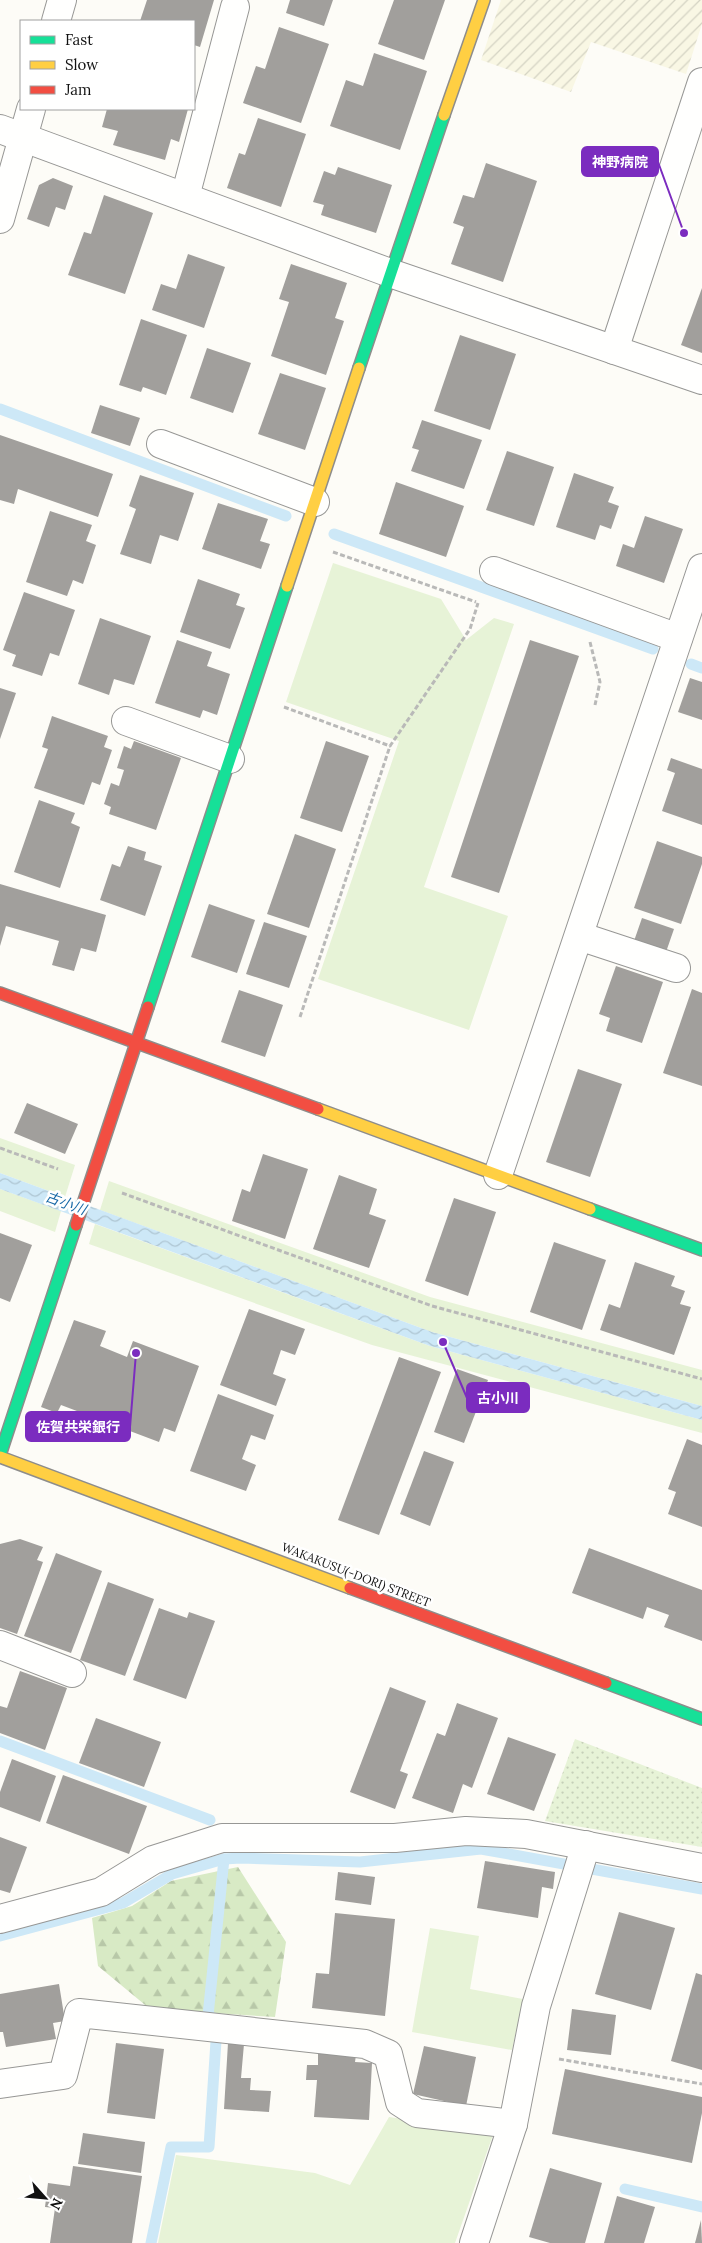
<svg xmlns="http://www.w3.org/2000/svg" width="702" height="2243" viewBox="0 0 702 2243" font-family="Lora,'Noto Sans JP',serif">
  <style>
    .farmland { fill: url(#farmland-furrows) }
    .grass { fill: #e7f3d7 }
    .forest { fill: url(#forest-firs) }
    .park { fill: url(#park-dots) }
    .water { fill: url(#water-waves) }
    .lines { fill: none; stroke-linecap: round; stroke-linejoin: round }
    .stream { stroke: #cde8f7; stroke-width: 11 }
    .building { fill: #a19f9c }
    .street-casing { stroke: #979795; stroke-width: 30 }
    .fast-casing { stroke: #8e8d8b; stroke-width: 14 }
    .slow-casing { stroke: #8e8d8b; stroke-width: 14 }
    .jam-casing { stroke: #8e8d8b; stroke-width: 14 }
    .path { stroke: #b9b9b8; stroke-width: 3; stroke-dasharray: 5 2.5; stroke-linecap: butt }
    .street { stroke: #fffffe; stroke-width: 28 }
    .fast { stroke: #16e098; stroke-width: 11 }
    .slow { stroke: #ffcf43; stroke-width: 11 }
    .jam { stroke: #f24e42; stroke-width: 11 }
    .labels { text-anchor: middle; stroke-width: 5; stroke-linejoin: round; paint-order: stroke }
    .street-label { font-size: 12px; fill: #111; stroke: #fff }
    .water-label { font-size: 14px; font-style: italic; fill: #1768a6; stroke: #fff }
    .leader { fill: none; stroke: #7b2cbf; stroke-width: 2 }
    .callout-dot { fill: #7b2cbf; stroke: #fff; stroke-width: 2 }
    .callout { fill: #7b2cbf; stroke: #7b2cbf; stroke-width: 2 }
    .callout-label { font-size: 14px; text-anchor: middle; font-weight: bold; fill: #fff }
  </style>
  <defs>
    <pattern id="farmland-furrows" width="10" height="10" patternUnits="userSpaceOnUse" patternTransform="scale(1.25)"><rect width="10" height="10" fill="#f9f7e4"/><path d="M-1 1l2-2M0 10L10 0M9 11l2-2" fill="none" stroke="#d4d3c3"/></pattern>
    <pattern id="forest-firs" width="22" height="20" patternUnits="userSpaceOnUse" patternTransform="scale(1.25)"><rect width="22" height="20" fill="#d8eac5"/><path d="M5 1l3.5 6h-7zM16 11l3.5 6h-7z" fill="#b8c8a8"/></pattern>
    <pattern id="park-dots" width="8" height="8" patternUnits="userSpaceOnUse" patternTransform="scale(1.25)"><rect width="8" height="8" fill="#e7f3d7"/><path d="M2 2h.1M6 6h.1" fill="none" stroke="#c5cfb8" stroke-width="1.8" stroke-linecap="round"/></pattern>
    <pattern id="water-waves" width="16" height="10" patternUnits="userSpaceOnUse" patternTransform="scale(1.25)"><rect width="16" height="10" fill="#cde8f7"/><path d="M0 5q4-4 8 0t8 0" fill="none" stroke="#afc6d3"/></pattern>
  </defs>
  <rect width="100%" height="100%" fill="#fdfcf7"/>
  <polygon class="farmland" points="501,0 702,0 702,24 686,74 591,42 571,92 481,60"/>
  <g class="grass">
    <polygon points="333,563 441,599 466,640 494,618 514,624 424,887 508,916 469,1030 318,979 399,741 286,702"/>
    <polygon points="0,1138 75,1165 65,1197 0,1173"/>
    <polygon points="109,1181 430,1297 702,1370 702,1406 432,1332 100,1210"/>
    <polygon points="0,1189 61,1211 55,1232 0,1211"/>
    <polygon points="95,1224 430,1346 702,1420 702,1433 372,1345 89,1244"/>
    <polygon points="430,1928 479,1936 470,1989 523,1999 512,2050 412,2032"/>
    <polygon points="389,2117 494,2132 455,2243 158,2243 176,2155 315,2173 350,2185"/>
  </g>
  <polygon class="forest" points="238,1867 286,1942 275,2017 150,2009 98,1966 92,1918 132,1906 171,1881"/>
  <polygon class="park" points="575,1739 702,1788 702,1847 545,1821"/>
  <polygon class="water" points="0,1173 432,1332 702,1406 702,1420 430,1346 0,1189"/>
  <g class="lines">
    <g class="stream">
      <polyline points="0,409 286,516"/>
      <polyline points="334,534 653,649"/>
      <polyline points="691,664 702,668"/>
      <polyline points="0,1741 210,1820"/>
      <polyline points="0,1936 123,1903 172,1874 224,1859 241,1858 360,1862 481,1849 702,1889"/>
      <polyline points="217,2019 208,2016 224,1859"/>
      <polyline points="625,2189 702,2207"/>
      <polyline points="151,2243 171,2147 209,2147 216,2041"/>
    </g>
  </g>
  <g class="building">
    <polygon points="147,0 214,0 200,47 194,45 194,21 140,21"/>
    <polygon points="290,0 333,0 324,26 286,13"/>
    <polygon points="394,0 445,0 424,60 378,44"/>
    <polygon points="279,27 329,44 301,123 243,103 256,66 265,69"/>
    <polygon points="374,53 427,71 400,150 330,126 346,80 363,86"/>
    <polygon points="107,109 188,109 179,142 171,139 165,160 113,145 118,131 102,127"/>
    <polygon points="258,118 306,134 281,207 227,188 239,153 245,155"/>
    <polygon points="486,163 537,181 503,282 451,264 464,227 453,223 463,195 474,198"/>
    <polygon points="338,167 392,185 376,233 321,215 324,205 313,202 324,171 335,175"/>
    <polygon points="53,178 73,186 65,210 56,207 49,227 27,219 39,185"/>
    <polygon points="104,195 153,213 125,294 68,275 84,232 91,234"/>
    <polygon points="188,254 225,267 204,328 152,310 161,284 176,289"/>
    <polygon points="291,264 347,283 335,318 344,321 326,375 271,356 289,302 279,299"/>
    <polygon points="702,288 702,353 681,345"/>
    <polygon points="141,319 187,335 166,395 143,387 141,392 119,385"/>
    <polygon points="460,335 516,354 490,430 434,411"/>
    <polygon points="207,348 251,363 233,413 190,398"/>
    <polygon points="280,373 326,388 305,450 258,434"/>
    <polygon points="100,405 140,418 130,446 91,433"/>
    <polygon points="422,420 482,440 464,489 411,471 419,450 412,448"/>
    <polygon points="0,435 113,474 98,517 18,489 14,504 0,500"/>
    <polygon points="507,451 554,467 534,526 486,510"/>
    <polygon points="574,473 614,487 608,502 619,506 611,529 600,525 595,540 556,527"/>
    <polygon points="140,475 194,493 178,541 160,535 151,564 120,554 136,509 129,506"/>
    <polygon points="396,482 464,506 446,557 379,534"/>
    <polygon points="218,503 268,519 260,541 270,544 261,569 202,549"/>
    <polygon points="50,511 92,525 86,541 96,545 83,584 73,580 67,596 26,582"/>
    <polygon points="645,516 683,529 664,583 616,566 623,544 634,548"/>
    <polygon points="198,579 240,594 236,605 245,608 230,649 180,632"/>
    <polygon points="24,592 75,610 59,656 50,653 42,676 12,666 16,655 3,650"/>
    <polygon points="100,618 151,636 134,685 114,679 109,695 78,684"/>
    <polygon points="177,640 212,652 207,666 230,674 217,715 203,710 200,718 155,703"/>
    <polygon points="530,640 579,656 499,893 451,877"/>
    <polygon points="690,678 702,682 702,720 678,712"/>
    <polygon points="0,688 16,693 0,739"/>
    <polygon points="52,716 108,736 104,747 112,750 100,785 92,782 84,805 34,788 48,749 42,747"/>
    <polygon points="134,741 181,758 156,830 109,814 111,807 104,804 111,783 119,786 124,770 117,768 124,746 131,749"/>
    <polygon points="326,741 369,756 342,832 300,818"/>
    <polygon points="671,758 702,769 702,825 662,811 675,773 667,770"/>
    <polygon points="39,800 75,813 71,823 80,827 60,888 14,872"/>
    <polygon points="295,834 336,849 309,928 267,914"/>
    <polygon points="657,841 702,857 702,864 681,924 634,908"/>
    <polygon points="128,846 146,852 144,860 162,866 145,916 100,900 112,864 120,867"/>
    <polygon points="0,884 106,915 96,952 81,948 74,971 52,965 59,941 6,926 0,946"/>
    <polygon points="209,904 255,920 237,973 191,957"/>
    <polygon points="642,918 674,929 666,952 634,941"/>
    <polygon points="264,922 307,936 289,988 246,974"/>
    <polygon points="616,966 663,982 642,1043 606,1031 610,1018 599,1014"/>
    <polygon points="692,989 702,993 702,1086 663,1073"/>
    <polygon points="239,990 283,1005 265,1057 221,1042"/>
    <polygon points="578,1069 622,1084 590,1177 546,1162"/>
    <polygon points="27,1103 78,1124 65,1154 14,1133"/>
    <polygon points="263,1154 308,1169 285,1239 232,1221 242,1189 250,1192"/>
    <polygon points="339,1175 377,1189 369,1214 386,1220 369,1268 313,1249"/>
    <polygon points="454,1198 496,1212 468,1296 425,1281"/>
    <polygon points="0,1233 32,1245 10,1302 0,1298"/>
    <polygon points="554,1242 606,1260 582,1330 530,1312"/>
    <polygon points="635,1262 675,1276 671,1286 685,1291 680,1304 691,1307 674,1355 600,1330 609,1304 620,1308"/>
    <polygon points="249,1309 305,1329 295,1355 281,1350 273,1374 286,1379 276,1406 220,1385"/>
    <polygon points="74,1320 106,1331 100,1346 127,1357 133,1341 199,1366 175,1432 164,1428 159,1442 61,1405 57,1413 41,1407"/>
    <polygon points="399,1357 441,1372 379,1535 338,1520"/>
    <polygon points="457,1369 488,1380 464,1443 434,1432"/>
    <polygon points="218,1394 274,1415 265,1440 251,1435 242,1459 256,1465 246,1491 190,1471"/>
    <polygon points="687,1439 702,1445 702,1527 668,1514 676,1492 668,1489"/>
    <polygon points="424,1451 454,1462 430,1526 400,1514"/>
    <polygon points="20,1539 43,1547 37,1560 43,1562 17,1634 0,1628 0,1544"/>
    <polygon points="589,1548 702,1590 702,1641 664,1627 669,1615 647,1607 643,1619 572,1593"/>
    <polygon points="56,1553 102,1571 71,1653 24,1636"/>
    <polygon points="108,1582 154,1599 125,1676 80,1660"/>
    <polygon points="159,1608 187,1618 189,1612 215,1621 186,1699 133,1680"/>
    <polygon points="20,1671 67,1688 45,1750 0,1733 0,1706 7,1708"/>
    <polygon points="390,1687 426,1701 400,1771 408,1774 395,1809 350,1792"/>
    <polygon points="457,1703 498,1718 472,1788 463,1784 453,1813 412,1798 437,1733 445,1736"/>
    <polygon points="96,1718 161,1742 144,1787 79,1763"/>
    <polygon points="508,1737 556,1754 534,1811 487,1794"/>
    <polygon points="12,1759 56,1776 40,1822 0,1807 0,1792"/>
    <polygon points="63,1775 147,1806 129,1854 46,1823"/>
    <polygon points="0,1837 27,1847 10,1893 0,1890"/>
    <polygon points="485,1861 555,1872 553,1889 542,1887 538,1918 477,1908"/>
    <polygon points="338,1872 375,1877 371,1905 335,1900"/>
    <polygon points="619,1912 675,1928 651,2010 595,1994"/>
    <polygon points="335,1913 395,1919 385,2016 312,2008 316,1973 329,1974"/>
    <polygon points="696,1973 702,1975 702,2070 671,2061"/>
    <polygon points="59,1984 65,2021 53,2023 56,2039 6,2047 3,2032 0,2032 0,1994"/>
    <polygon points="572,2009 616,2015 611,2055 567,2050"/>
    <polygon points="116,2043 164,2049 155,2119 107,2113"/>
    <polygon points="228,2043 244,2044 241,2078 251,2078 250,2090 271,2091 269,2112 224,2109"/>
    <polygon points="424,2046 476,2057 466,2106 413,2094"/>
    <polygon points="318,2053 356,2055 355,2062 372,2063 369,2120 314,2117 317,2080 306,2080 307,2065 318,2065"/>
    <polygon points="565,2069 702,2097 702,2113 692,2163 552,2134"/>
    <polygon points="83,2133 145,2142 141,2173 78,2164"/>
    <polygon points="73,2166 142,2176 132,2243 50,2243 55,2208 45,2207 48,2183 70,2186"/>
    <polygon points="550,2168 602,2183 585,2243 550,2243 529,2237"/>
    <polygon points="617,2196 655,2207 644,2243 604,2243"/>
    <polygon points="701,2220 702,2243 695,2243"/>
  </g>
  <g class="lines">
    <defs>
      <g id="street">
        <polyline points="56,21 62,0"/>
        <polyline points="0,129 390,273 702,380"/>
        <polyline points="185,197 235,7"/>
        <polyline points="0,219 31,109"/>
        <polyline points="614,350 702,82"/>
        <polyline points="161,444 315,502"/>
        <polyline points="494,571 678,638"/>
        <polyline points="126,721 230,759"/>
        <polyline points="579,936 676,968"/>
        <polyline points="498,1175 702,568"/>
        <polyline points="0,1645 72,1673"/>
        <polyline points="0,1919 101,1892 153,1860 222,1838 395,1838 466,1831 526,1834 702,1868"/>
        <polyline points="0,2084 63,2075 79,2013 365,2044 388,2054 400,2102 417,2113 513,2124"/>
        <polyline points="474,2243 513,2124 536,2006 586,1845"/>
      </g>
      <g id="fast">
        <polyline points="359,368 444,115"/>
        <polyline points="148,1007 287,586"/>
        <polyline points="590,1209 702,1250"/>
        <polyline points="0,1455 76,1225"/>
        <polyline points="606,1683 702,1719"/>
      </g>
      <g id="slow">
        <polyline points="444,115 484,0"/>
        <polyline points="287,586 359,368"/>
        <polyline points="318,1109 590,1209"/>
        <polyline points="0,1457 350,1588"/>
      </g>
      <g id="jam">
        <polyline points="0,993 318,1109"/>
        <polyline points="76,1225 148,1007"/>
        <polyline points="350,1588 606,1683"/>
      </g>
    </defs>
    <use href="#street" class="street-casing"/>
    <use href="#fast" class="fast-casing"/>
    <use href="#slow" class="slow-casing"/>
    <use href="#jam" class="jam-casing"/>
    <g class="path">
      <polyline points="333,552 476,602"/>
      <polyline points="590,642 600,682 595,705"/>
      <polyline points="284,707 390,746 470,629 478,603"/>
      <polyline points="300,1017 390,746"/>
      <polyline points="0,1148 58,1169"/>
      <polyline points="122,1193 432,1306 702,1379"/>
      <polyline points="559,2059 702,2084"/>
    </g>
    <use href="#street" class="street"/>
    <use href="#fast" class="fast"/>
    <use href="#slow" class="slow"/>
    <use href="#jam" class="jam"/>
  </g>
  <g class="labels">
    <g class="street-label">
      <text transform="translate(356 1575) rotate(21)" y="4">WAKAKUSU(-DORI) STREET</text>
    </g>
    <g class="water-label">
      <text transform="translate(66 1203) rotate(20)" y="5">古小川</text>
    </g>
  </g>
  <path class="leader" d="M684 233L658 162M443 1342L467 1398M136 1353L130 1427"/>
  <g class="callout-dot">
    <circle cx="684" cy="233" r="5"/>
    <circle cx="443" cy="1342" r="5"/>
    <circle cx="136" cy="1353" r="5"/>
  </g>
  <g class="callout">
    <rect x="582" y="147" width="76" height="29" rx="5"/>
    <rect x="467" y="1383" width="62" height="29" rx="5"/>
    <rect x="26" y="1412" width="104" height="29" rx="5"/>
  </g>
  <g class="callout-label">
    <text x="620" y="167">神野病院</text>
    <text x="498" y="1403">古小川</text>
    <text x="78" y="1432">佐賀共栄銀行</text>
  </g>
  <rect x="20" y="20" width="175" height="90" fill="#ffffff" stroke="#a0a0a0"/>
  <rect x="30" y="36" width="25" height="8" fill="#16e098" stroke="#a0a0a0"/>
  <text x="65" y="45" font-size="15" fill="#111111">Fast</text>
  <rect x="30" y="61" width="25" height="8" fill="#ffcf43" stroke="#a0a0a0"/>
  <text x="65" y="70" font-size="15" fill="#111111">Slow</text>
  <rect x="30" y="86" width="25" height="8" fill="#f24e42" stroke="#a0a0a0"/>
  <text x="65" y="95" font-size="15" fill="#111111">Jam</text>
  <g transform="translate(45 2198) rotate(117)" stroke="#ffffff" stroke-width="4" paint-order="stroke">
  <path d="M0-4L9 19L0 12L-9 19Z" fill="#111111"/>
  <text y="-8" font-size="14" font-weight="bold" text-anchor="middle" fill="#111111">N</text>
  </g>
</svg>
